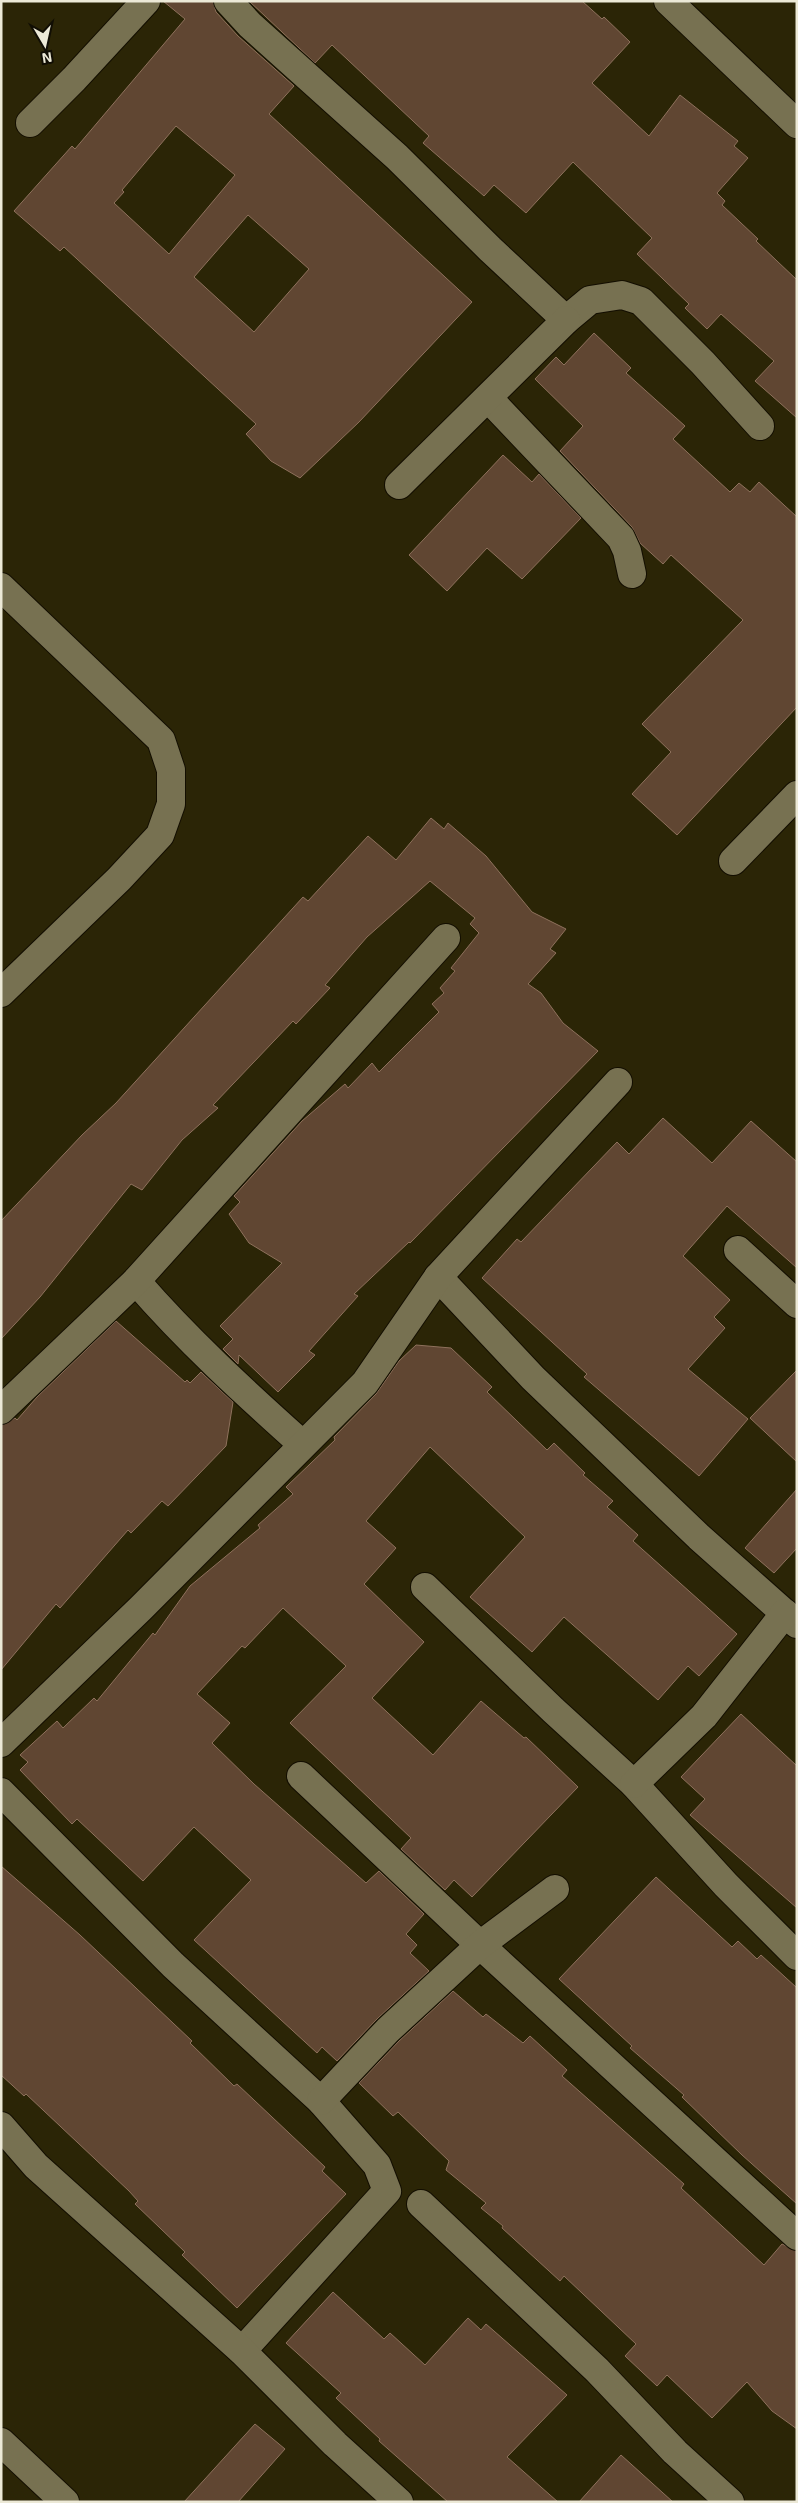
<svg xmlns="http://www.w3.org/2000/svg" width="798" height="2503" viewBox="0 0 798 2503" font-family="'Exo 2',sans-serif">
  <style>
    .building { fill: #604632; stroke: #8e715c; fill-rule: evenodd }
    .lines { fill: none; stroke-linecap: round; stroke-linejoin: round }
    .minor-casing { stroke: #130e00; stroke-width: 30 }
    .minor { stroke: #777151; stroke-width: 28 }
  </style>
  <rect width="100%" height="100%" fill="#2b2506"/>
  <g class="building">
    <path d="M163,1H213L216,12L238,36L294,86L269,114L472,302L359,422L300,478L271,461L246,434L256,424L64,247L60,251L14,211L72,146L75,149L185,19ZM176,126L235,175L169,254L114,203L124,192L122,190ZM248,215L309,269L254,332L194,277Z"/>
    <polygon points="249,1 582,1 602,19 604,17 630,42 592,83 649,136 680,95 738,141 734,146 748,158 717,193 725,201 722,205 758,239 756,241 797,280 797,418 755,381 774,361 721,314 707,329 685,308 689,304 637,254 652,238 573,162 526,213 494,185 484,196 423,143 429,136 332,45 315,63"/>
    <polygon points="594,333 631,368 626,373 685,426 673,439 730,492 739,483 750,492 759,482 797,517 797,707 677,835 632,794 671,752 642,724 743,620 671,555 663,564 640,543 632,527 560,451 583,426 535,379 556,357 564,365"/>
    <polygon points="503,455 532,482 539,474 581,518 522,579 487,548 447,591 409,555"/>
    <polygon points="431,818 444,829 448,823 486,856 532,912 566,929 550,949 556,953 528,984 541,993 563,1023 598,1051 410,1243 409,1242 354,1294 358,1296 309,1351 315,1355 278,1392 239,1355 238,1364 223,1349 233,1339 220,1326 282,1263 249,1243 229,1214 240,1202 234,1196 302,1121 345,1084 348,1088 372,1063 379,1072 439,1012 432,1004 444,993 440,988 455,971 451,968 479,933 470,924 475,918 430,881 367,937 325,985 330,988 296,1024 293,1021 213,1105 218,1108 182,1140 142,1190 131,1184 40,1297 1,1339 1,1221 82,1135 116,1103 303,897 308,901 368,836 396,860"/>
    <polygon points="663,1118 712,1163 751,1121 797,1162 797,1268 727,1206 683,1256 730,1300 714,1317 725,1328 688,1369 748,1419 699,1476 584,1377 587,1374 482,1278 517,1239 521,1242 617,1142 629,1154"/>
    <polygon points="116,1321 185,1382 187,1380 190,1383 201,1372 233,1402 226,1446 168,1506 162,1501 131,1533 128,1530 60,1608 56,1604 1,1670 1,1425 15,1418 17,1420 37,1397"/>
    <polygon points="416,1345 451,1348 492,1387 487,1392 547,1450 554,1443 585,1473 583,1475 613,1501 607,1507 638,1535 633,1541 737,1634 699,1676 688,1666 658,1700 564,1617 532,1652 470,1597 525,1537 430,1447 366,1521 396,1548 364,1584 424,1642 372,1698 433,1755 481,1701 524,1738 526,1737 578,1787 472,1897 454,1880 445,1890 401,1849 411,1838 290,1723 346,1666 283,1608 245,1648 242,1646 197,1694 230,1723 212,1743 254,1784 366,1883 379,1871 424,1914 406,1934 417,1945 410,1953 429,1971 377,2019 337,2061 322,2047 317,2053 194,1940 251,1880 194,1827 143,1881 77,1819 72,1824 20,1770 28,1762 20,1755 57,1721 63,1728 94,1698 97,1701 153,1633 155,1635 190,1586 260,1528 258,1525 293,1494 286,1487 335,1440 334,1437 376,1394 399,1361"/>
    <polygon points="797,1370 797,1462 750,1418"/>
    <polygon points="797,1489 797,1548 774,1573 745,1548"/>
    <polygon points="741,1714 797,1766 797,1908 690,1815 705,1799 681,1777"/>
    <polygon points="1,1866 80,1935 192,2041 190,2043 234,2086 237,2084 325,2167 322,2171 346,2194 237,2308 182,2255 185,2252 135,2204 138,2201 129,2191 26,2094 24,2096 1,2075"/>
    <polygon points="656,1877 732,1947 738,1941 757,1959 761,1955 797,1988 797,2204 742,2155 682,2097 684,2095 630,2048 632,2046 559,1979"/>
    <polygon points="453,1991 483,2017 486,2014 523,2043 530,2036 567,2070 562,2076 684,2184 681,2188 764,2265 782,2244 797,2251 797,2429 772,2411 747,2382 712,2418 667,2375 657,2386 625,2356 636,2344 564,2276 560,2281 502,2228 503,2226 481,2208 486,2203 446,2170 449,2161 398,2112 393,2116 359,2083 399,2041"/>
    <polygon points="333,2292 384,2339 390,2333 425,2365 468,2318 481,2330 486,2324 567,2395 507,2457 558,2502 448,2502 379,2441 380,2439 336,2398 341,2393 286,2343"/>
    <polygon points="255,2424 285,2449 238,2502 184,2502"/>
    <polygon points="621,2455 673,2502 579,2502"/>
  </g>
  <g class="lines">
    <defs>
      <g id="minor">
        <polyline points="228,1 250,25 397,157 490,249 566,320 590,300 622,295 641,301 703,363 760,426"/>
        <polyline points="668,1 797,124"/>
        <polyline points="30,123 74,79 146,1"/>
        <polyline points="488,398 621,538 627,551 632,574"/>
        <polyline points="399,485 566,320"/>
        <polyline points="1,587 161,740 171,770 171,804 160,835 119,879 1,993"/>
        <polyline points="733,861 797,795"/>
        <polyline points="738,1250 797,1304"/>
        <polyline points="438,1277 533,1378 699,1537 797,1624"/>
        <path d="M136,1281C187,1340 244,1392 302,1444"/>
        <polyline points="1,1410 136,1281 446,938"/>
        <polyline points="425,1587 553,1710 634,1784 726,1885 797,1956"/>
        <polyline points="1,1743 141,1608 365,1383 438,1277 618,1082"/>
        <polyline points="301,1776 480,1945 797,2236"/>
        <polyline points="634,1784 704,1716 785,1613"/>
        <polyline points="1,1792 173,1965 321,2101 377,2165 387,2191 242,2351"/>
        <polyline points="321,2101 388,2030 480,1945 555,1889"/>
        <polyline points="1,2126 36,2166 242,2351 335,2444 399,2502"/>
        <polyline points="421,2204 597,2370 675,2452 730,2502"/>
        <polyline points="1,2442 65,2502"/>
      </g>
    </defs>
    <use href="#minor" class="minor-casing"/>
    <use href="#minor" class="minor"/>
  </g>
  <rect width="798" height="2503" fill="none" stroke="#ece9d7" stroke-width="5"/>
  <g transform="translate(45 45) rotate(171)" stroke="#110e04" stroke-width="4" paint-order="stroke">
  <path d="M0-4L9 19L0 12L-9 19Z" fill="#ece9d7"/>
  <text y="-8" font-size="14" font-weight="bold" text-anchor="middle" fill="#ece9d7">N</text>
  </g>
</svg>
